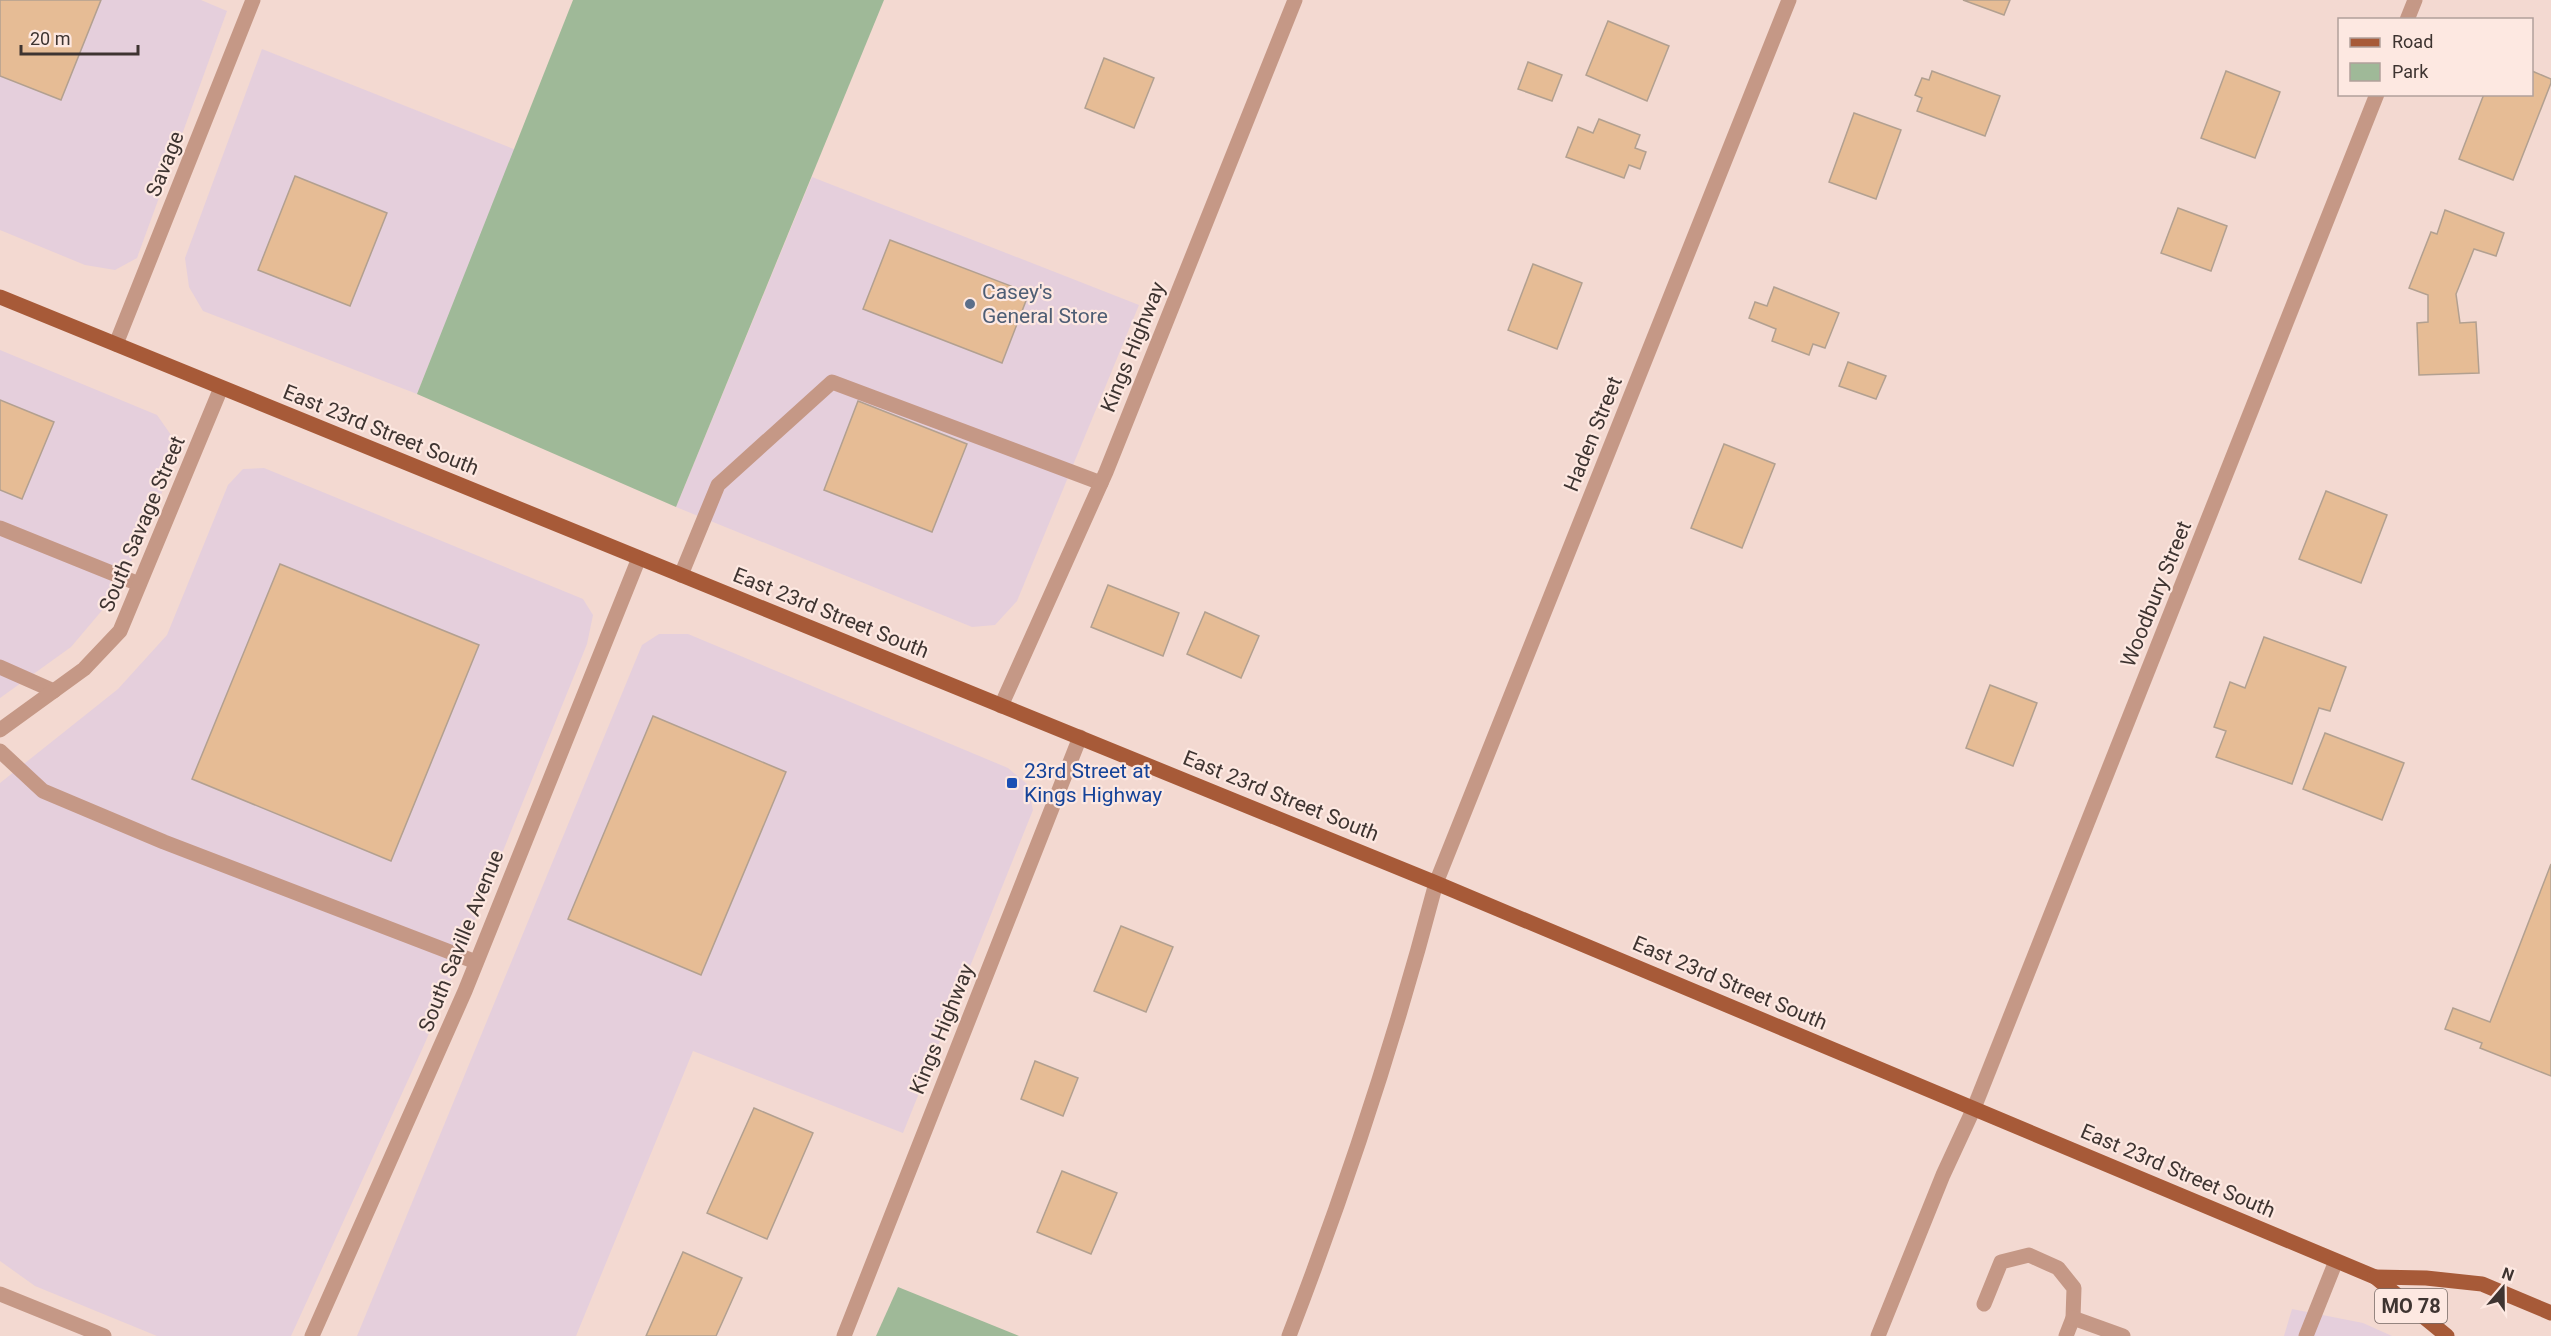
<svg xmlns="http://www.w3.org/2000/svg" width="2551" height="1336" viewBox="0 0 2551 1336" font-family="Roboto,sans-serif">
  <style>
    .commercial { fill: #e5cfdc }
    .green { fill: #9fb998 }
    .building { fill: #e6bc95; stroke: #b2a090; stroke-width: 1.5 }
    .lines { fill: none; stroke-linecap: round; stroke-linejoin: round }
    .service { stroke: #c59886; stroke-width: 15 }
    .minor { stroke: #c59886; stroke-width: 15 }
    .tertiary { stroke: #c59886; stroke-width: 15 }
    .primary { stroke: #a75a38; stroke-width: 15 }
    .service-dot { fill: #5c6f8a; stroke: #fde8e1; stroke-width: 2 }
    .transit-dot { fill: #1a4fb4; stroke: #fde8e1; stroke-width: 2 }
    .labels { text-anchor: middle; stroke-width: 4.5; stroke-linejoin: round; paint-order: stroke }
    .shield { fill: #fde8e1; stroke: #776a66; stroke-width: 1.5 }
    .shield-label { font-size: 20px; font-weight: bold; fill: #3e3431 }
    .street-label { font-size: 21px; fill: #3e3431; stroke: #fde8e1 }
    .service-label { font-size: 21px; fill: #4e5e75; stroke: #fde8e1; text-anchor: start }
    .transit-label { font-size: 21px; fill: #164399; stroke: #fde8e1; text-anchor: start }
  </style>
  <rect width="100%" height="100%" fill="#f3d9d1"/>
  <g class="commercial">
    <polygon points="0,0 201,0 227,11 137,258 115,270 85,265 0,230"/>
    <polygon points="262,49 516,150 417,394 203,311 189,287 185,258"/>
    <polygon points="812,177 1139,305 1017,601 995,625 972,627 676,507"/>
    <polygon points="0,350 157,415 171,435 177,453 144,539 104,608 71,647 0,698"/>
    <polygon points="264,468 583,599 593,615 587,644 425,1043 291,1336 157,1336 35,1286 0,1261 0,783 118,689 167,635 228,485 243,469"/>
    <polygon points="659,634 688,634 1008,768 1027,784 1033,810 903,1133 693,1051 576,1336 357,1336 642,645"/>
    <polygon points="2292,1309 2363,1323 2392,1336 2284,1336"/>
  </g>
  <g class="green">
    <polygon points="573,0 884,0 676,507 417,394"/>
    <polygon points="898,1287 1019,1336 876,1336"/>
  </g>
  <g class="building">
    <polygon points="0,0 101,0 61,100 0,76"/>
    <polygon points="1963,0 2010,0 2004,15"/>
    <polygon points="1608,21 1669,46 1647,101 1586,75"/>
    <polygon points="1104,58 1154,78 1134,128 1085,108"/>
    <polygon points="1528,62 1562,75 1552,101 1518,89"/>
    <polygon points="1932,71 2000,96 1985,136 1917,111 1922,98 1915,95 1922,78 1929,80"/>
    <polygon points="2226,71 2280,92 2255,158 2201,138"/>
    <polygon points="2532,71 2551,79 2551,83 2513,180 2459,159 2484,94 2532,94"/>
    <polygon points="1854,113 1901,130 1876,199 1829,182"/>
    <polygon points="1599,119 1640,135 1635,148 1646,152 1640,169 1629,165 1624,178 1566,157 1578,127 1593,133"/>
    <polygon points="295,176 387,213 350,306 258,270"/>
    <polygon points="2178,208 2227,226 2211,271 2161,253"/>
    <polygon points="2445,210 2504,233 2496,256 2474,249 2456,294 2460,323 2476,322 2479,373 2419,375 2417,323 2428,322 2428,295 2409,288 2431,232 2437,234"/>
    <polygon points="890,240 1029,293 1002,363 863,309"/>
    <polygon points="1533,264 1582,283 1557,349 1508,330"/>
    <polygon points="1774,287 1839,313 1825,348 1813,344 1809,355 1772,341 1776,329 1749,318 1755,302 1767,306"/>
    <polygon points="1848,362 1886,376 1876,399 1839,386"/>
    <polygon points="0,400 54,422 22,499 0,490"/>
    <polygon points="858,401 967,444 932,532 824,490"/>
    <polygon points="1724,444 1775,464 1742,548 1691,528"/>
    <polygon points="2326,491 2387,515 2361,583 2299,559"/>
    <polygon points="280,564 479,645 391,861 192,779"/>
    <polygon points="1108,585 1179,613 1163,656 1091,627"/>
    <polygon points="1205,612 1259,636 1241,678 1187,654"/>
    <polygon points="2264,637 2346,667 2330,711 2319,708 2292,784 2216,757 2226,731 2214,727 2230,682 2245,688"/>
    <polygon points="1990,685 2037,703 2013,766 1966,748"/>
    <polygon points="653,716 786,772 701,975 568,919"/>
    <polygon points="2325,733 2404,763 2382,820 2303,789"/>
    <polygon points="2551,864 2551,1076 2480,1048 2482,1043 2445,1029 2453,1008 2490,1022"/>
    <polygon points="1121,926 1173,947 1146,1012 1094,991"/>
    <polygon points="1035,1061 1078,1078 1063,1116 1021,1099"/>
    <polygon points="754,1108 813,1133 767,1239 707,1213"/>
    <polygon points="1062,1171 1117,1193 1091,1254 1037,1232"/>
    <polygon points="683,1252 742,1278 716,1336 646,1336"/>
  </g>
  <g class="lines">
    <g class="service">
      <polyline points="0,528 139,584"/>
      <polyline points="681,575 718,485 832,382 1101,483"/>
      <polyline points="0,667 54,691"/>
      <polyline points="0,751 43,791 164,842 476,962"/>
      <polyline points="1984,1304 2001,1262 2029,1255 2058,1268 2074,1288 2073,1318 2066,1336"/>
      <polyline points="2073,1318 2123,1336"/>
      <path d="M1289,1336C1346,1188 1396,1036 1436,883"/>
      <polyline points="1878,1336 1943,1175 1974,1108"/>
      <polyline points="2306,1336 2336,1261"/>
    </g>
    <g class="minor">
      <polyline points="2407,20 2415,0"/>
      <polyline points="116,344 253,0"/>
      <polyline points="1001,706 1106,472 1295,0"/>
      <polyline points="0,730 84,669 120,631 221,388"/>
      <polyline points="1436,883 1789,0"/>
      <polyline points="1974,1108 2377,94"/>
      <polyline points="0,1294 104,1336"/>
      <polyline points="312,1336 465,991 639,558"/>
    </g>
    <polyline class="tertiary" points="844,1336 1080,737"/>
    <g class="primary">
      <polyline points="0,297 1436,883 2375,1277 2447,1336"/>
      <polyline points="2375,1277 2426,1278 2482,1284 2551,1313"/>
    </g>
  </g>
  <circle class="service-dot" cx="970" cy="304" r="6"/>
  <rect class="transit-dot" x="1006" y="777" width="12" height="12" rx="3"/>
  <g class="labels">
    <rect class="shield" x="2375" y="1289" width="72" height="34" rx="4.5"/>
    <g class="shield-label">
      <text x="2411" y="1313">MO 78</text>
    </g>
    <g class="street-label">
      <text transform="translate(165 164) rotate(-68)" y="7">Savage</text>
      <text transform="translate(1133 347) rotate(-68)" y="7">Kings Highway</text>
      <text transform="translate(381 430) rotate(22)" y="7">East 23rd Street South</text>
      <text transform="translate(1593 434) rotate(-68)" y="7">Haden Street</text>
      <text transform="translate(142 524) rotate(-67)" y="7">South Savage Street</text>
      <text transform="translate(2156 594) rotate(-68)" y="7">Woodbury Street</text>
      <text transform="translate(831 613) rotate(22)" y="7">East 23rd Street South</text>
      <text transform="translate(1281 796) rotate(22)" y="7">East 23rd Street South</text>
      <text transform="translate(461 941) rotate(-68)" y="7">South Saville Avenue</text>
      <text transform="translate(1730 983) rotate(23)" y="7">East 23rd Street South</text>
      <text transform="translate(942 1029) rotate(-68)" y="7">Kings Highway</text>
      <text transform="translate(2178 1171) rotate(23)" y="7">East 23rd Street South</text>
    </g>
    <g class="service-label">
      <text x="982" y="299">Casey's<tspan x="982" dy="24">General Store</tspan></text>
    </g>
    <g class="transit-label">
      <text x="1024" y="778">23rd Street at<tspan x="1024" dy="24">Kings Highway</tspan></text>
    </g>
  </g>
  <rect x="2338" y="18" width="195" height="78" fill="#fde8e1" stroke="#b1a09b" stroke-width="1.5"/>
  <rect x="2350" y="38" width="30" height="9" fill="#a75a38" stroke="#b1a09b" stroke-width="1.5"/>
  <text x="2392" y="48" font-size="18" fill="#3e3431">Road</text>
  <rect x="2350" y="63" width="30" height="18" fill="#9fb998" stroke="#b1a09b" stroke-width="1.5"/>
  <text x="2392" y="78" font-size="18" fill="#3e3431">Park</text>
  <g transform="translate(2503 1288) rotate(20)" stroke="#fde8e1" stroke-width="4.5" paint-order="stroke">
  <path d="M0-4.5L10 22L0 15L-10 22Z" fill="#3e3431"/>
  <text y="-9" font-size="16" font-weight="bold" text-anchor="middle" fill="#3e3431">N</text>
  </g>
  <path d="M21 45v9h117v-9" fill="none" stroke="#3e3431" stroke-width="3"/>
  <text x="30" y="45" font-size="18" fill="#3e3431" stroke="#fde8e1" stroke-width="4.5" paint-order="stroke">20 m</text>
</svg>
